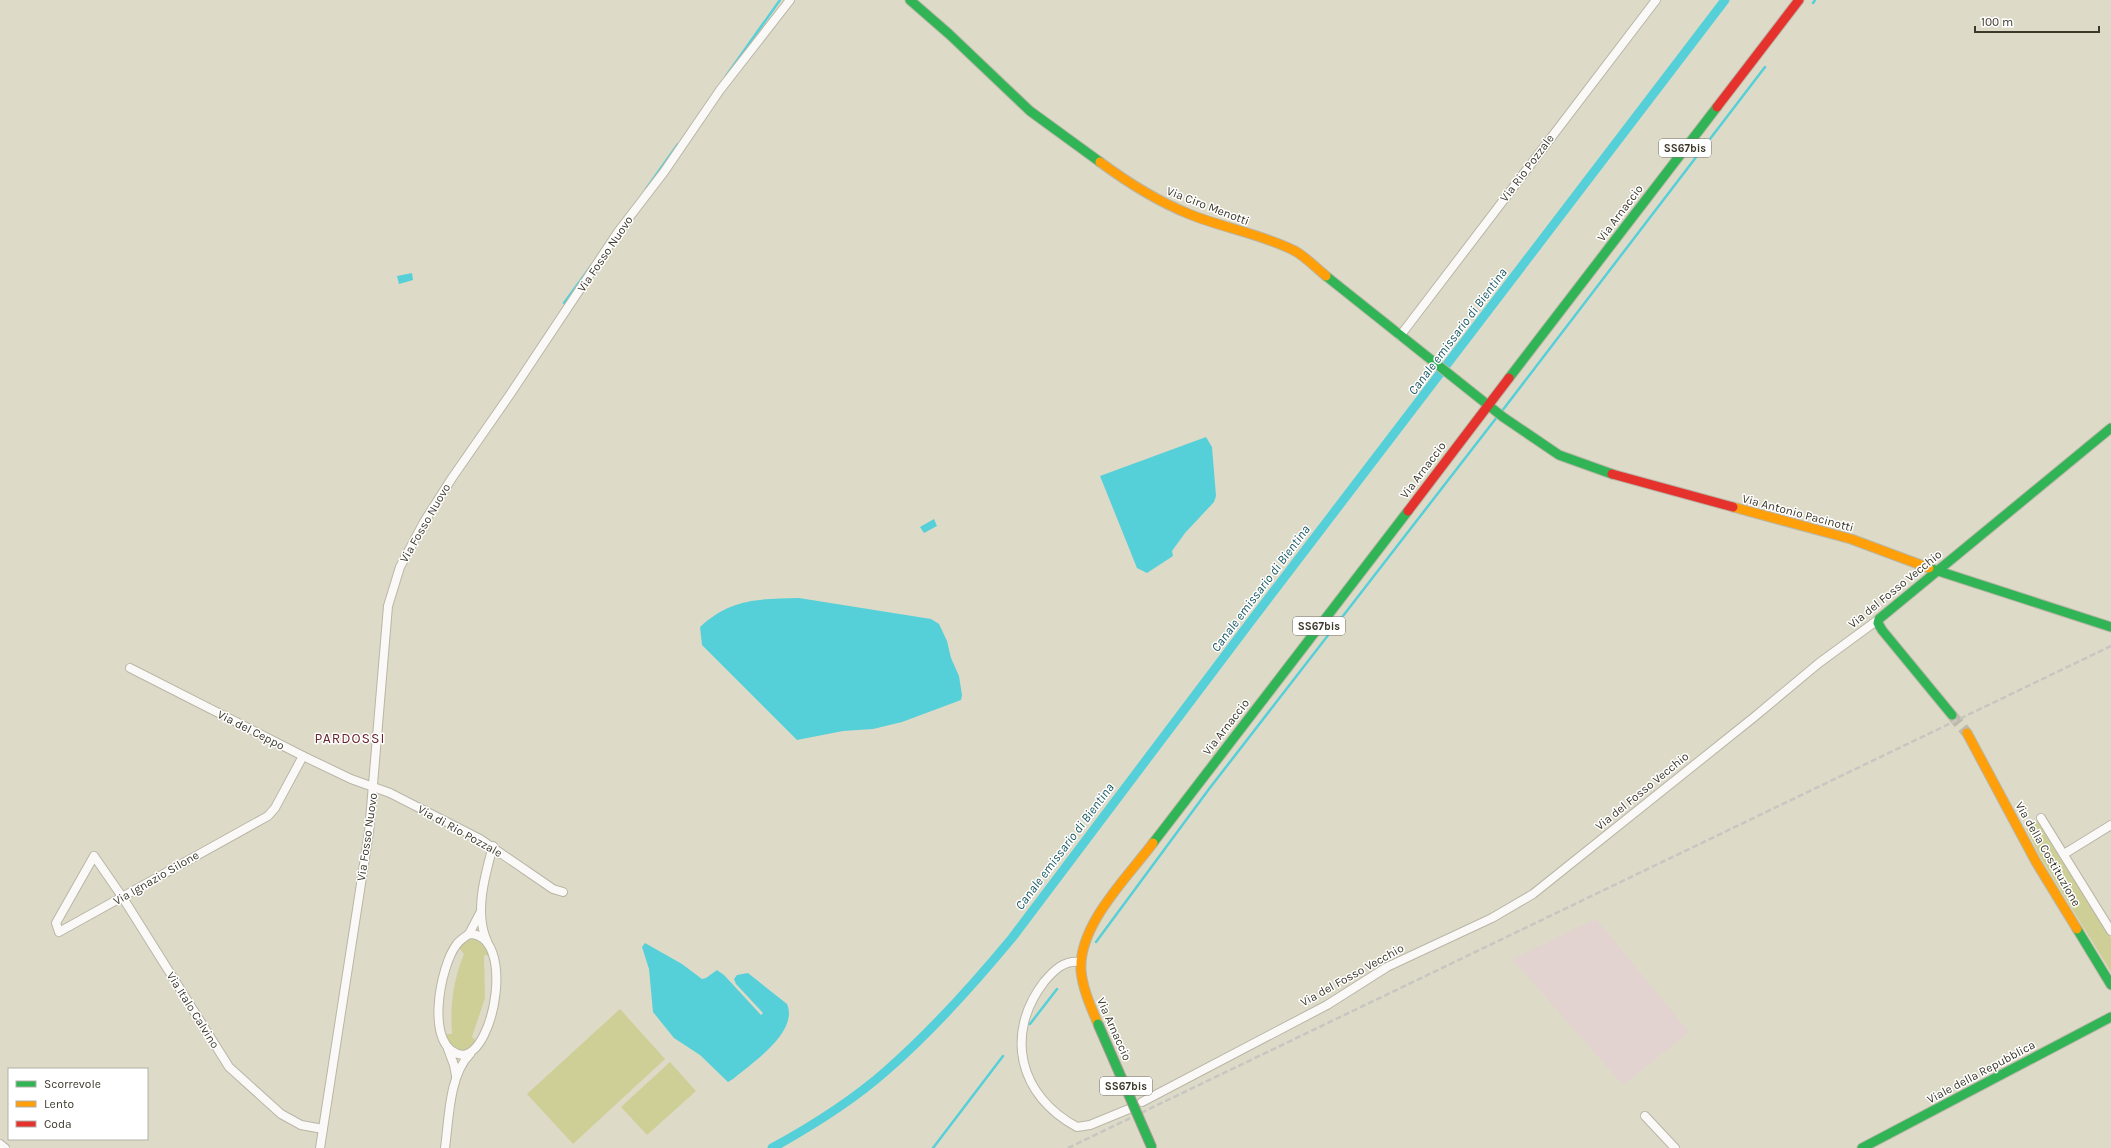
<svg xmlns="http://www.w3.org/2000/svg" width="2111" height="1148" viewBox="0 0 2111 1148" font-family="Karla,sans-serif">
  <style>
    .industrial { fill: #e2d3d1 }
    .green { fill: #cecf97 }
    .water { fill: #56d0d8 }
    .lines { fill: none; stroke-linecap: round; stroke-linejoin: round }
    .stream { stroke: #56d0d8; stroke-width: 2.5 }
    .canal { stroke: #56d0d8; stroke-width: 9 }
    .secondary-tunnel { stroke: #bebaa9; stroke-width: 11; stroke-dasharray: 11 5.5; stroke-linecap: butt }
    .street-casing { stroke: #b9b6a7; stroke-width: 10 }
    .fast-casing { stroke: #b9b6a7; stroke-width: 11 }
    .slow-casing { stroke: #b9b6a7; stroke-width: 11 }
    .jam-casing { stroke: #b9b6a7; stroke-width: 11 }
    .street { stroke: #faf9f7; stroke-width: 8 }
    .fast { stroke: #30b455; stroke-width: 9 }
    .slow { stroke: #ff9f0a; stroke-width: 9 }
    .jam { stroke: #e5322d; stroke-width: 9 }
    .rail { stroke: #c8c6c1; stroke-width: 2.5; stroke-dasharray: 6 3; stroke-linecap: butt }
    .fast-bridge-casing { stroke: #a89c92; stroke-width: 11; stroke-linecap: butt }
    .fast-bridge { stroke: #30b455; stroke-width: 9 }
    .labels { text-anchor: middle; stroke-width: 3; stroke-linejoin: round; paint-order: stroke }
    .shield { fill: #fff; stroke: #76746b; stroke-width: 1 }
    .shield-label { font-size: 11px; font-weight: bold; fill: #3c392b }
    .street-label { font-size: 12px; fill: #3c392b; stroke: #fff }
    .water-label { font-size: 13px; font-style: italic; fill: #1b5a63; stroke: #fff }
    .quarter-label { font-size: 14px; letter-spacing: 1px; fill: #6b2530; stroke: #fff }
  </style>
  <rect width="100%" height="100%" fill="#dedac8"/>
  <polygon class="industrial" points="1596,919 1689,1032 1623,1085 1512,959"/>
  <g class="green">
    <polygon points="2037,821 2111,938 2111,972 2040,857 2026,828"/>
    <path d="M473,939L481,941L491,956L484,955L485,998L472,1037L478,1042L463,1052L452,1047L445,1034H452C450,1005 453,981 464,954L459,948L468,940Z"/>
    <polygon points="620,1009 665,1059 573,1144 527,1094"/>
    <polygon points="670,1062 696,1091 647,1135 621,1107"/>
  </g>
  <g class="water">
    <polygon points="412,273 413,280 399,284 397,276"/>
    <polygon points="1206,437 1212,447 1216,496 1214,502 1185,533 1172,551 1173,556 1147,573 1137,568 1100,476"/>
    <polygon points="934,519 937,526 924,533 920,527"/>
    <path d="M799,598L931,619L939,624L947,641L951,658L959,676L962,695L961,700L902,722L873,729L843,731L797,740L702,645L700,627C731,598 759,599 799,598Z"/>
    <path d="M645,943L682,964L702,979L706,978L717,970L724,975L761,1015L763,1013L736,984L734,979L737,975L748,973L787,1004C799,1032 752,1063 733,1079L728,1082L700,1055L674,1038L653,1012L649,969L642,947Z"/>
  </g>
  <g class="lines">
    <g class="stream">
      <polyline points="1813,3 1815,0"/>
      <polyline points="726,76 780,0"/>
      <polyline points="646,189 678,144"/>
      <polyline points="564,303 591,266"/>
      <polyline points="1502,411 1765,67"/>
      <polyline points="1096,942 1209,789 1497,417"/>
      <polyline points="1030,1024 1057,989"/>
      <polyline points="933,1148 1003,1056"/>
    </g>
    <path class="canal" d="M772,1148C812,1126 852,1101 886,1071C932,1031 973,985 1012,938L1251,621L1725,0"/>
    <polyline class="secondary-tunnel" points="1952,715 1967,733"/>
    <defs>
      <g id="street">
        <polyline points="1400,336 1656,0"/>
        <polyline points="130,668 303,756 351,779 390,793 480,839 553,889 563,892"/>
        <polyline points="303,756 275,808 268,816 59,932 56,923 94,856 123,898 229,1067 281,1114 301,1125 323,1129"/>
        <polyline points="2041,818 2111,931"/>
        <polyline points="2064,854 2111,825"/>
        <path d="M469,934C515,933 496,1051 463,1055C423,1051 440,965 457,944C460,940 465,937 469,934Z"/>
        <polyline points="469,934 480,913"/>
        <path d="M487,941C474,913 485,875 493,846"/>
        <path d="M1080,962C1064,960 1054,970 1044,982C1004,1034 1019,1096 1077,1127L1090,1125L1129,1109"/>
        <polyline points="448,1049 454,1065 456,1076"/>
        <polyline points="1142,1102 1327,1005 1387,967 1492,918 1533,894 1753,718 1819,663 1879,619"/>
        <polyline points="1645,1116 1675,1148"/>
        <polyline points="0,1144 5,1148"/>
        <polyline points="320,1148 369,832 388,606 400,567 424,522 452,478 511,393 618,232 664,172 720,90 790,0"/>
        <path d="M445,1148C449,1119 449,1075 470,1054"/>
      </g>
      <g id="fast">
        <polyline points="910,0 949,34 1030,111 1100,162"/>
        <polyline points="1326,276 1503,417 1559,455 1612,474"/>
        <polyline points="1509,378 1717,107"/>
        <polyline points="1929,568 2111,627"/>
        <polyline points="1952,715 1882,630 1878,623 1879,619 2111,428"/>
        <polyline points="1153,843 1408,511"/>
        <polyline points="2077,929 2111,985"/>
        <polyline points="1862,1148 2111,1017"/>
      </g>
      <g id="slow">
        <path d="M1100,162C1127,182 1157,201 1189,214C1223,228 1262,234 1295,251C1306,257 1316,268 1326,276"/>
        <polyline points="1733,507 1851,539 1929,568"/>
        <polyline points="1967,733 2036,862 2077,929"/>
        <path d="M1098,1024C1091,1007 1083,990 1081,971C1078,925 1127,878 1153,843"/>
      </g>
      <g id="jam">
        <polyline points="1717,107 1799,0"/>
        <polyline points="1612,474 1733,507"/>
        <polyline points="1408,511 1509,378"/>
      </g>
    </defs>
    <use href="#street" class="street-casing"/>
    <use href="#fast" class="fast-casing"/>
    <use href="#slow" class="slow-casing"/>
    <use href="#jam" class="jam-casing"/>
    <use href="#street" class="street"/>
    <use href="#fast" class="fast"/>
    <use href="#slow" class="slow"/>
    <use href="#jam" class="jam"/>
    <polyline class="rail" points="1068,1148 2111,646"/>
    <defs>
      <polyline id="fast-bridge" points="1098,1024 1152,1148"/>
    </defs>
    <use href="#fast-bridge" class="fast-bridge-casing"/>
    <use href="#fast-bridge" class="fast-bridge"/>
  </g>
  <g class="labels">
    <g class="shield">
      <rect x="1659" y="139" width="52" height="18" rx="3"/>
      <rect x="1293" y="617" width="52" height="18" rx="3"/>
      <rect x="1100" y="1077" width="52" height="18" rx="3"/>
    </g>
    <g class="shield-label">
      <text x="1685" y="152">SS67bis</text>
      <text x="1319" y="630">SS67bis</text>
      <text x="1126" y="1090">SS67bis</text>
    </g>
    <g class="street-label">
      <text transform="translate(1527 168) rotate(-53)" y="4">Via Rio Pozzale</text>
      <text transform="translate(1208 206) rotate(21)" y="4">Via Ciro Menotti</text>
      <text transform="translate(1620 213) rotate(-53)" y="4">Via Arnaccio</text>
      <text transform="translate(605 254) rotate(-56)" y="4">Via Fosso Nuovo</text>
      <text transform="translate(1423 470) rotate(-53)" y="4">Via Arnaccio</text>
      <text transform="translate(1798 513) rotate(15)" y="4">Via Antonio Pacinotti</text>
      <text transform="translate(425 523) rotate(-60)" y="4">Via Fosso Nuovo</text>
      <text transform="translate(1895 589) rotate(-39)" y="4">Via del Fosso Vecchio</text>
      <text transform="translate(1226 727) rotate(-52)" y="4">Via Arnaccio</text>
      <text transform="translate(251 730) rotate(27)" y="4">Via del Ceppo</text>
      <text transform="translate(1642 791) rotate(-39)" y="4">Via del Fosso Vecchio</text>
      <text transform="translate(460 831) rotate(29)" y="4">Via di Rio Pozzale</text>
      <text transform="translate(367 837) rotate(-82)" y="4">Via Fosso Nuovo</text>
      <text transform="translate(2048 854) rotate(60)" y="4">Via della Costituzione</text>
      <text transform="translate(156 878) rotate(-30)" y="4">Via Ignazio Silone</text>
      <text transform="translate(1352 975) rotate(-29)" y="4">Via del Fosso Vecchio</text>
      <text transform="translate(193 1010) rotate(58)" y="4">Via Italo Calvino</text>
      <text transform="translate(1114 1029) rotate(66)" y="4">Via Arnaccio</text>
      <text transform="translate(1981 1072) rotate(-28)" y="4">Viale della Repubblica</text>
    </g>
    <g class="water-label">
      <text transform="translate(1457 331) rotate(-53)" y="5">Canale emissario di Bientina</text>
      <text transform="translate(1260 588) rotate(-53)" y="5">Canale emissario di Bientina</text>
      <text transform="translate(1064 846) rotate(-53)" y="5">Canale emissario di Bientina</text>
    </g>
    <g class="quarter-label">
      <text x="350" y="743">PARDOSSI</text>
    </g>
  </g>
  <rect x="8" y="1068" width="140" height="72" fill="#ffffff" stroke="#b1b0aa"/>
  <rect x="16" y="1081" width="20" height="6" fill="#30b455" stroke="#b1b0aa"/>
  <text x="44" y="1088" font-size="12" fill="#3c392b">Scorrevole</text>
  <rect x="16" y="1101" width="20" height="6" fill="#ff9f0a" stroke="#b1b0aa"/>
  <text x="44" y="1108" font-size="12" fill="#3c392b">Lento</text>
  <rect x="16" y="1121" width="20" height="6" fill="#e5322d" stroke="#b1b0aa"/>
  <text x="44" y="1128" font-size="12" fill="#3c392b">Coda</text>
  <path d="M1975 26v6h124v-6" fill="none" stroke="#3c392b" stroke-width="2"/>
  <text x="1981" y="26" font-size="12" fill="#3c392b" stroke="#ffffff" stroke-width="3" paint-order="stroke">100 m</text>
</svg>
